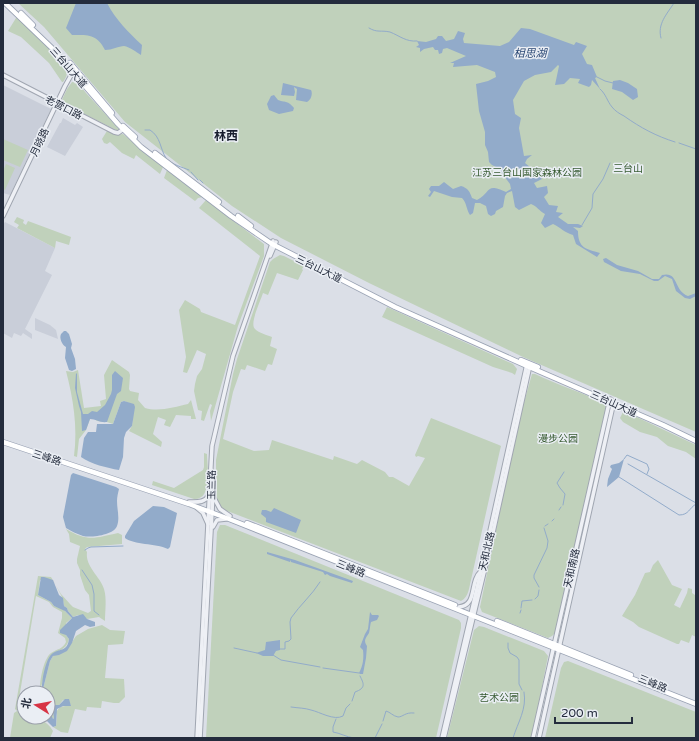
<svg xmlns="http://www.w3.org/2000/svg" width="699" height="741" viewBox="0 0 699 741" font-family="'Varela Round','Noto Sans SC',sans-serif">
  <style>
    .built { fill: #c9ced9 }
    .green { fill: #c0d1bb }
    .water { fill: #92abca }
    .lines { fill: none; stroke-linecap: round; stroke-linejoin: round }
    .stream { stroke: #92abca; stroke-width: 1 }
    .minor-casing { stroke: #a0a6b1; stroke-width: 5.5 }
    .major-casing { stroke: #99a2b3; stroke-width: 6 }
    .minor { stroke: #eef0f5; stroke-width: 3.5 }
    .major { stroke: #fff; stroke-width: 4.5 }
    .labels { text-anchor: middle; stroke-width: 3; stroke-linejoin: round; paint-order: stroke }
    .street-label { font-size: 10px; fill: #242c3d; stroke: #eaeef4 }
    .park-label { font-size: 10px; fill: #365a30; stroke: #eaeef4 }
    .water-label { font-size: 11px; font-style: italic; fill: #2b4874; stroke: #eaeef4 }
    .quarter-label { font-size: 12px; font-weight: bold; fill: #171d2e; stroke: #eaeef4 }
  </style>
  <rect width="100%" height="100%" fill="#dbdfe7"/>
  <g class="built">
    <polygon points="3,85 51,109 10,195 3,193"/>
    <polygon points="63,118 75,125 77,123 83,127 65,156 47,147 60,123 61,123"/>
    <polygon points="5,222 55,248 45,271 52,275 25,329 32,334 32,339 23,333 21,336 14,333 12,338 3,333 3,225"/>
    <polygon points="35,318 50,325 56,330 58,339 35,330"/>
  </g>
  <g class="green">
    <polygon points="18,3 696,3 696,432 523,357 369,283 281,238 232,206 125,122 44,27"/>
    <path d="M16,18H18L35,33L66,69C68,74 66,78 63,82H62L49,63L21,37L8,31Z"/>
    <polygon points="72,82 78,83 86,93 120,130 118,131 61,102 67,89"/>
    <polygon points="107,131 117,135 123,134 163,167 160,174 136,155 134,159 122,153 110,142 107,144 104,143 102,139"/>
    <polygon points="3,139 28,150 20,167 3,160"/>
    <polygon points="6,164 15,168 5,190 3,189 3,171"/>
    <polygon points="167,170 203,197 198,198 195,201 164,178"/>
    <polygon points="206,200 264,244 264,256 238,326 211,421 210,411 212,405 210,404 204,421 201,420 202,411 198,410 194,391 195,384 197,376 202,369 206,354 197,350 187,373 183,372 186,357 179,310 185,300 200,309 201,312 235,325 260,256 199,208"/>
    <polygon points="17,217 24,220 23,223 26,225 28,221 71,237 69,245 56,241 55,248 17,228 19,225 14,222"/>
    <path d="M280,255L284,256L304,266L302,269L303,270L298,280L277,273L268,295L263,293C261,300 249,324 255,329C259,333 267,335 272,337L270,346L277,349L272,365L268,364L265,371L247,365L245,370L241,369L233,392L223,439L254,451L269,450L272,440L333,460L334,456L357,464L362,460L385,472L389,477H393L409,486L425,458L418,456L416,457L415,455L431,418L499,445L501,446L500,450L471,580C469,587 469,597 461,601L222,509L216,500V460L233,374L237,359L270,262L273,259Z"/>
    <polygon points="387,307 513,364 517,369 515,375 512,373 493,367 382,317"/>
    <path d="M112,360L129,372L130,375L129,389L130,391L139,393L138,400L145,408C159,412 175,407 188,404L191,400L196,419H191V416L176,415L170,427L164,425L166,420L158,417L153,434L162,442L161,447L129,431L132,426L134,405L124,401L121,402L113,424L107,422L97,421L95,419H90L86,430L79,439L77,457L74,456C78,427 73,398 66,371L73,372L78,370L84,408L101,406L100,401L106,399L104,375Z"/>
    <path d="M532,374H535C558,385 583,393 607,404L555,633L552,636L548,638L482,612L480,607L519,420Z"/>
    <polygon points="623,412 626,412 696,445 696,459 686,452 668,446 657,437 640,432 623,422 620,418"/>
    <path d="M204,453L207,454C207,466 213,500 194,499L152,485L153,481L174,488L203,470L204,467Z"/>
    <polygon points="220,525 225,525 459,620 461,623 461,628 436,738 206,738 217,532"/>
    <path d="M66,529C88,542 95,538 118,533L122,535V544L87,547L85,549L87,552C85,567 100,576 104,589C107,599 105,611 105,621L99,617L87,619L78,615L73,617L68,611L67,608L64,606C64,598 57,588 53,580H40L38,595L51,602L54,606L63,609L72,618L66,623V635L69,639C66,652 57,649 50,657L41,687L42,693H40C39,684 43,659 51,653C57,649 63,649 66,642L65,638L58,633L62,618V612L53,607L49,602L36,596L17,711L24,714V717C36,717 47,720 53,731L50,738H10L14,713L17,711L15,709L38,576L51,577L61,594L70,604L73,607L88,613L91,611L89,595L85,590L80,575V570L77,563V559L80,546L70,542L69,534Z"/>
    <polygon points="658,560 672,585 682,589 674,605 680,608 687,593 688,588 692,589 692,593 695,595 696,637 692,635 689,643 681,640 679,644 677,644 639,627 633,622 622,616 635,595 645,573 650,572 653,565"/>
    <polygon points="102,625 110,630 125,631 123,644 108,645 105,678 124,679 125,697 119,703 114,703 102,701 101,708 87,707 86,711 75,709 68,733 61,732 53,727 56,726 57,715 56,712 60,707 71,705 63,700 59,705 53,705 54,718 53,719 52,717 48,706 48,693 44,693 43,689 50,661 53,656 70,645 76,636 88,629"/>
    <polygon points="479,626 484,627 544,651 548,656 532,738 447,738 474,630"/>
    <polygon points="568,661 696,712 696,738 545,738 561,668 564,662"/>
  </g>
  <g class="water">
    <path d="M76,3H107C116,20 128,32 142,45L141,55C136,52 130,47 124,46C119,46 112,50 105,50C97,34 88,35 72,35L66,28Z"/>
    <path d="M521,28L530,29L574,45L576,42L587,46L582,54L587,64L592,65L597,77L595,78L600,89L592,80L591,85L589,87L578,83L580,79L570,78L564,84L555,85L559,66L558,65L551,72L535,75L524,81L513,100L515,114L521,118L519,128L524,156L532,155L527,159L525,163L540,175L542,179L534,183L537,188L547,186L548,193L544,197L549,205L558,206L556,212L563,213L558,217L568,224H578L583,226L580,228L573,227L578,231C578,248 586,249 600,253L597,257L576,244L573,235C565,233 560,227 553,224L545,228L541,223L545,214C539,211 537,206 531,204L519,210L515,207L512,191L507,193L505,196L503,207L496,211L495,214L491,216L488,214L486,206L480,203H475L473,213L470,215C466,209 467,203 462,198L452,197L434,191L430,197L428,196L431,192L429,189L431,186H439L444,182L453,189L461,186C468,188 470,192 472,198L477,200C491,193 485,182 506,192L511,189L510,184L498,168L492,165L489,162L488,152L485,145V132L479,111L476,84L488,81L496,77L495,72L477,65L453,67L454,63H450L466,56L447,48L443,49L442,53L439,54L438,50H435L433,47L424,49L420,52V48L416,47L419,45L417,41L426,42L436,39L438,36H442L446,41L454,39L458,31L465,33L463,39L464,43L500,46L509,42Z"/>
    <polygon points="620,80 628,83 637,89 638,97 633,100 622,92 612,89 613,81"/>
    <path d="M283,83L311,90C313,94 311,100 307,102L296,100L297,89L294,87L295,92L294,96L281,95Z"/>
    <path d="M274,95L278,100C287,103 287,100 294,108L293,111L279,114L269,110L267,104L271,96Z"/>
    <path d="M606,258L617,265L638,271L652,279H659L662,275C679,271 673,290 688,296L696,293V296L690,299L685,298L676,291L672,279L665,276L658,281H654L640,274L621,271L604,262L603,259Z"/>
    <path d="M64,331H66L69,334L72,344L71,348L75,359L76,369L72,371L69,370L65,358L66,347C62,345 59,338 61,334Z"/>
    <path d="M115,371L123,378L121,391L117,394L107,422C100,423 96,419 90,419L86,430L82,431L81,412L79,406L75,388L76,373L77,374V392L83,414H88L92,411L97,412L105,405L111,394L112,390V375Z"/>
    <path d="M124,401L134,404L135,407L132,426L126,432L124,438L123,457L119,470C107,468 91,464 81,457L84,438L88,432H96L97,424H113L121,402Z"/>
    <polygon points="624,459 619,477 607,487 608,479 612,469 610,467 611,465 619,463"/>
    <path d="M73,473L116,487L119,489C118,493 117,497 117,501C117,510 120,518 117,526C114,535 91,538 83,536C77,534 71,531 66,528L63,517L71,475Z"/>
    <path d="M153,506L164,507L177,513L170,547L168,549C155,543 134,545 125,538V536L134,521Z"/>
    <polygon points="274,508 301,520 296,533 266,522 266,518 261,514 262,510 266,510 271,512"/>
    <polygon points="267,552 295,560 353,581 352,583 330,576 327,574 325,575 323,572 291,562 291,560 290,562 267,554"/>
    <path d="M44,577L53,580L59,595L63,598L64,606L67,608L68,611L73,617L83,614L87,619L95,622V626L90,627L85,625L76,631L72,643L67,651L59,655L53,656L50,661L43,689L44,693H42C41,684 45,658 53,653C61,648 67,652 69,639L66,635L60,633V630L72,618L65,611L54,606L51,602L38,595L41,577Z"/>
    <path d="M370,612L372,615H378L379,616L377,620L371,622C370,625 370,629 369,633C366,638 363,640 367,646L366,658L363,674H360L359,673C363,666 364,658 363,650L360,647L365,634L368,629Z"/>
    <polygon points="280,640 280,650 276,651 273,656 263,656 256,653 265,650 266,642"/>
    <polygon points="65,699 69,699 71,706 63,706 57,709 56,726 53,727 44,718 45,717 48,717 48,706 53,719 54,718 52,705 59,705"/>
  </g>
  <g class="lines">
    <g class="stream">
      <path d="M369,28C377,33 381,30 390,32C400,36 406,42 417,41"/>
      <path d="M661,38C657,24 667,14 674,3"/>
      <polyline points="597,77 605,81 613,83"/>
      <path d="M600,89C606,94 607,101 612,107C615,111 620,114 624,116C641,128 656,136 675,142"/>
      <path d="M145,130H150C161,137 160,149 166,158C172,165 182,167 189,170"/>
      <polyline points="679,143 696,149"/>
      <polyline points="191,172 198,180"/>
      <polyline points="200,180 203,183"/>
      <polyline points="582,225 592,208 593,194 603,179 610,163"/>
      <polyline points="624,459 627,455 647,464 649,469 647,474"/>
      <polyline points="628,464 696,503"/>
      <path d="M619,477L679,515C689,515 689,508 696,504"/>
      <polyline points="563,505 565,494 560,488 557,483 564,472"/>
      <polyline points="559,510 561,507"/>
      <polyline points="552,521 554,519"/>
      <polyline points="545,526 548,524"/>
      <polyline points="85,550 88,548 91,547 123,546"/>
      <polyline points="82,570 92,585 94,594 94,611 99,615"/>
      <polyline points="539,587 534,578 534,575 547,548 548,541 544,528"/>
      <polyline points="535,599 538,596 539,590"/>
      <polyline points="521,608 522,601 532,600"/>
      <polyline points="520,613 521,610"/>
      <polyline points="508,643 508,648 510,653 517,657 519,660 519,684 522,690"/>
      <polyline points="234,648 257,653"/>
      <path d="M280,649H285V642L289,641L291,639L290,622L291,618C300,605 312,595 320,582"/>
      <polyline points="273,655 281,660 320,667"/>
      <polyline points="323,668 359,673"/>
      <path d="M352,701L355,692C366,688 364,684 360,676"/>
      <path d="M291,707C298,708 305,708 311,710C320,712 334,721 343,716L346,708L350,704"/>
      <path d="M336,719L333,727V732C340,733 346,737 354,738"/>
      <path d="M383,721L386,711C390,712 393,716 398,717C403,717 405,712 414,713"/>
      <polyline points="375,738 382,724"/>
      <path d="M513,738C518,722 527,709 524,692"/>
    </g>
    <defs>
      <g id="minor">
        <polyline points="3,75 114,132 118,133 125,128"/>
        <polyline points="3,216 65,86 74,70"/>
        <polyline points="270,256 276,242"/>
        <polyline points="214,498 220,509 230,516"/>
        <path d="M189,502C197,502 205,503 209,495"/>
        <polyline points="197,508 203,513 208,524"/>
        <polyline points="213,527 217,520 226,519"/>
        <path d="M459,607C478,605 469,582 481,571"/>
        <polyline points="197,738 212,446 233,356 273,241"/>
        <polyline points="200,738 213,493"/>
        <polyline points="442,738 482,567 527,364"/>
        <polyline points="444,738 486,564 530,365"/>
        <polyline points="533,738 610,399"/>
        <polyline points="539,738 614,401"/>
      </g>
      <g id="major">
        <polyline points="5,3 54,50 118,124 141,147 231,216 272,244 395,307 527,366 663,425 696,441"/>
        <polyline points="21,13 33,25"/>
        <polyline points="70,63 112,113"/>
        <polyline points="123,126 135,137"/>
        <polyline points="155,153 219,202"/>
        <polyline points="238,216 251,226"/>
        <polyline points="521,360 538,367"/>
        <polyline points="3,442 189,504 229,519 696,704"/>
        <polyline points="247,523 455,605"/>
        <polyline points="497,621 631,675"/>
      </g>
    </defs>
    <use href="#minor" class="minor-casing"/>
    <use href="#major" class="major-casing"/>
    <use href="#minor" class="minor"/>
    <use href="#major" class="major"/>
  </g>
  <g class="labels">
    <g class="street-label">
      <text transform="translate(69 67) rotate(49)" y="4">三台山大道</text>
      <text transform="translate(64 107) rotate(27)" y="4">老营口路</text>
      <text transform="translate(39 142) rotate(-65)" y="4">月晓路</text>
      <text transform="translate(319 268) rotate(26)" y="4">三台山大道</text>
      <text transform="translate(614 403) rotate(24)" y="4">三台山大道</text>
      <text transform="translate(47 457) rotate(18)" y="4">三峰路</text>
      <text transform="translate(211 485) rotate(-89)" y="4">玉兰路</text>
      <text transform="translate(486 551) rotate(-77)" y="4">天和北路</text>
      <text transform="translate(351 568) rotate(22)" y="4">三峰路</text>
      <text transform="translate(571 568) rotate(-77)" y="4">天和南路</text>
      <text transform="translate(653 683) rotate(22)" y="4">三峰路</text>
    </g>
    <g class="park-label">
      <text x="628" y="172">三台山</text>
      <text x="527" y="176">江苏三台山国家森林公园</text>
      <text x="558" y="442">漫步公园</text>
      <text x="499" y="701">艺术公园</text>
    </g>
    <g class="water-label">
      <text x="530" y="57">相思湖</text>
    </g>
    <g class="quarter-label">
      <text x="226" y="140">林西</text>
    </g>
  </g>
  <rect width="699" height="741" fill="none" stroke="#242c3d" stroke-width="8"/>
  <g transform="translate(36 705) rotate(281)"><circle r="19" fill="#eaeef4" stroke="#9ba0ab"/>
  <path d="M0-3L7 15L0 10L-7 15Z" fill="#d73445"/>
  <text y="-6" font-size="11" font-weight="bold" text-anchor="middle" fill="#242c3d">北</text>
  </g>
  <path d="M555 717v6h77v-6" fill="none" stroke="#242c3d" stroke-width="2"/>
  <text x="561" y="717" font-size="12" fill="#242c3d" stroke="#eaeef4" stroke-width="3" paint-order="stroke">200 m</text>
</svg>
